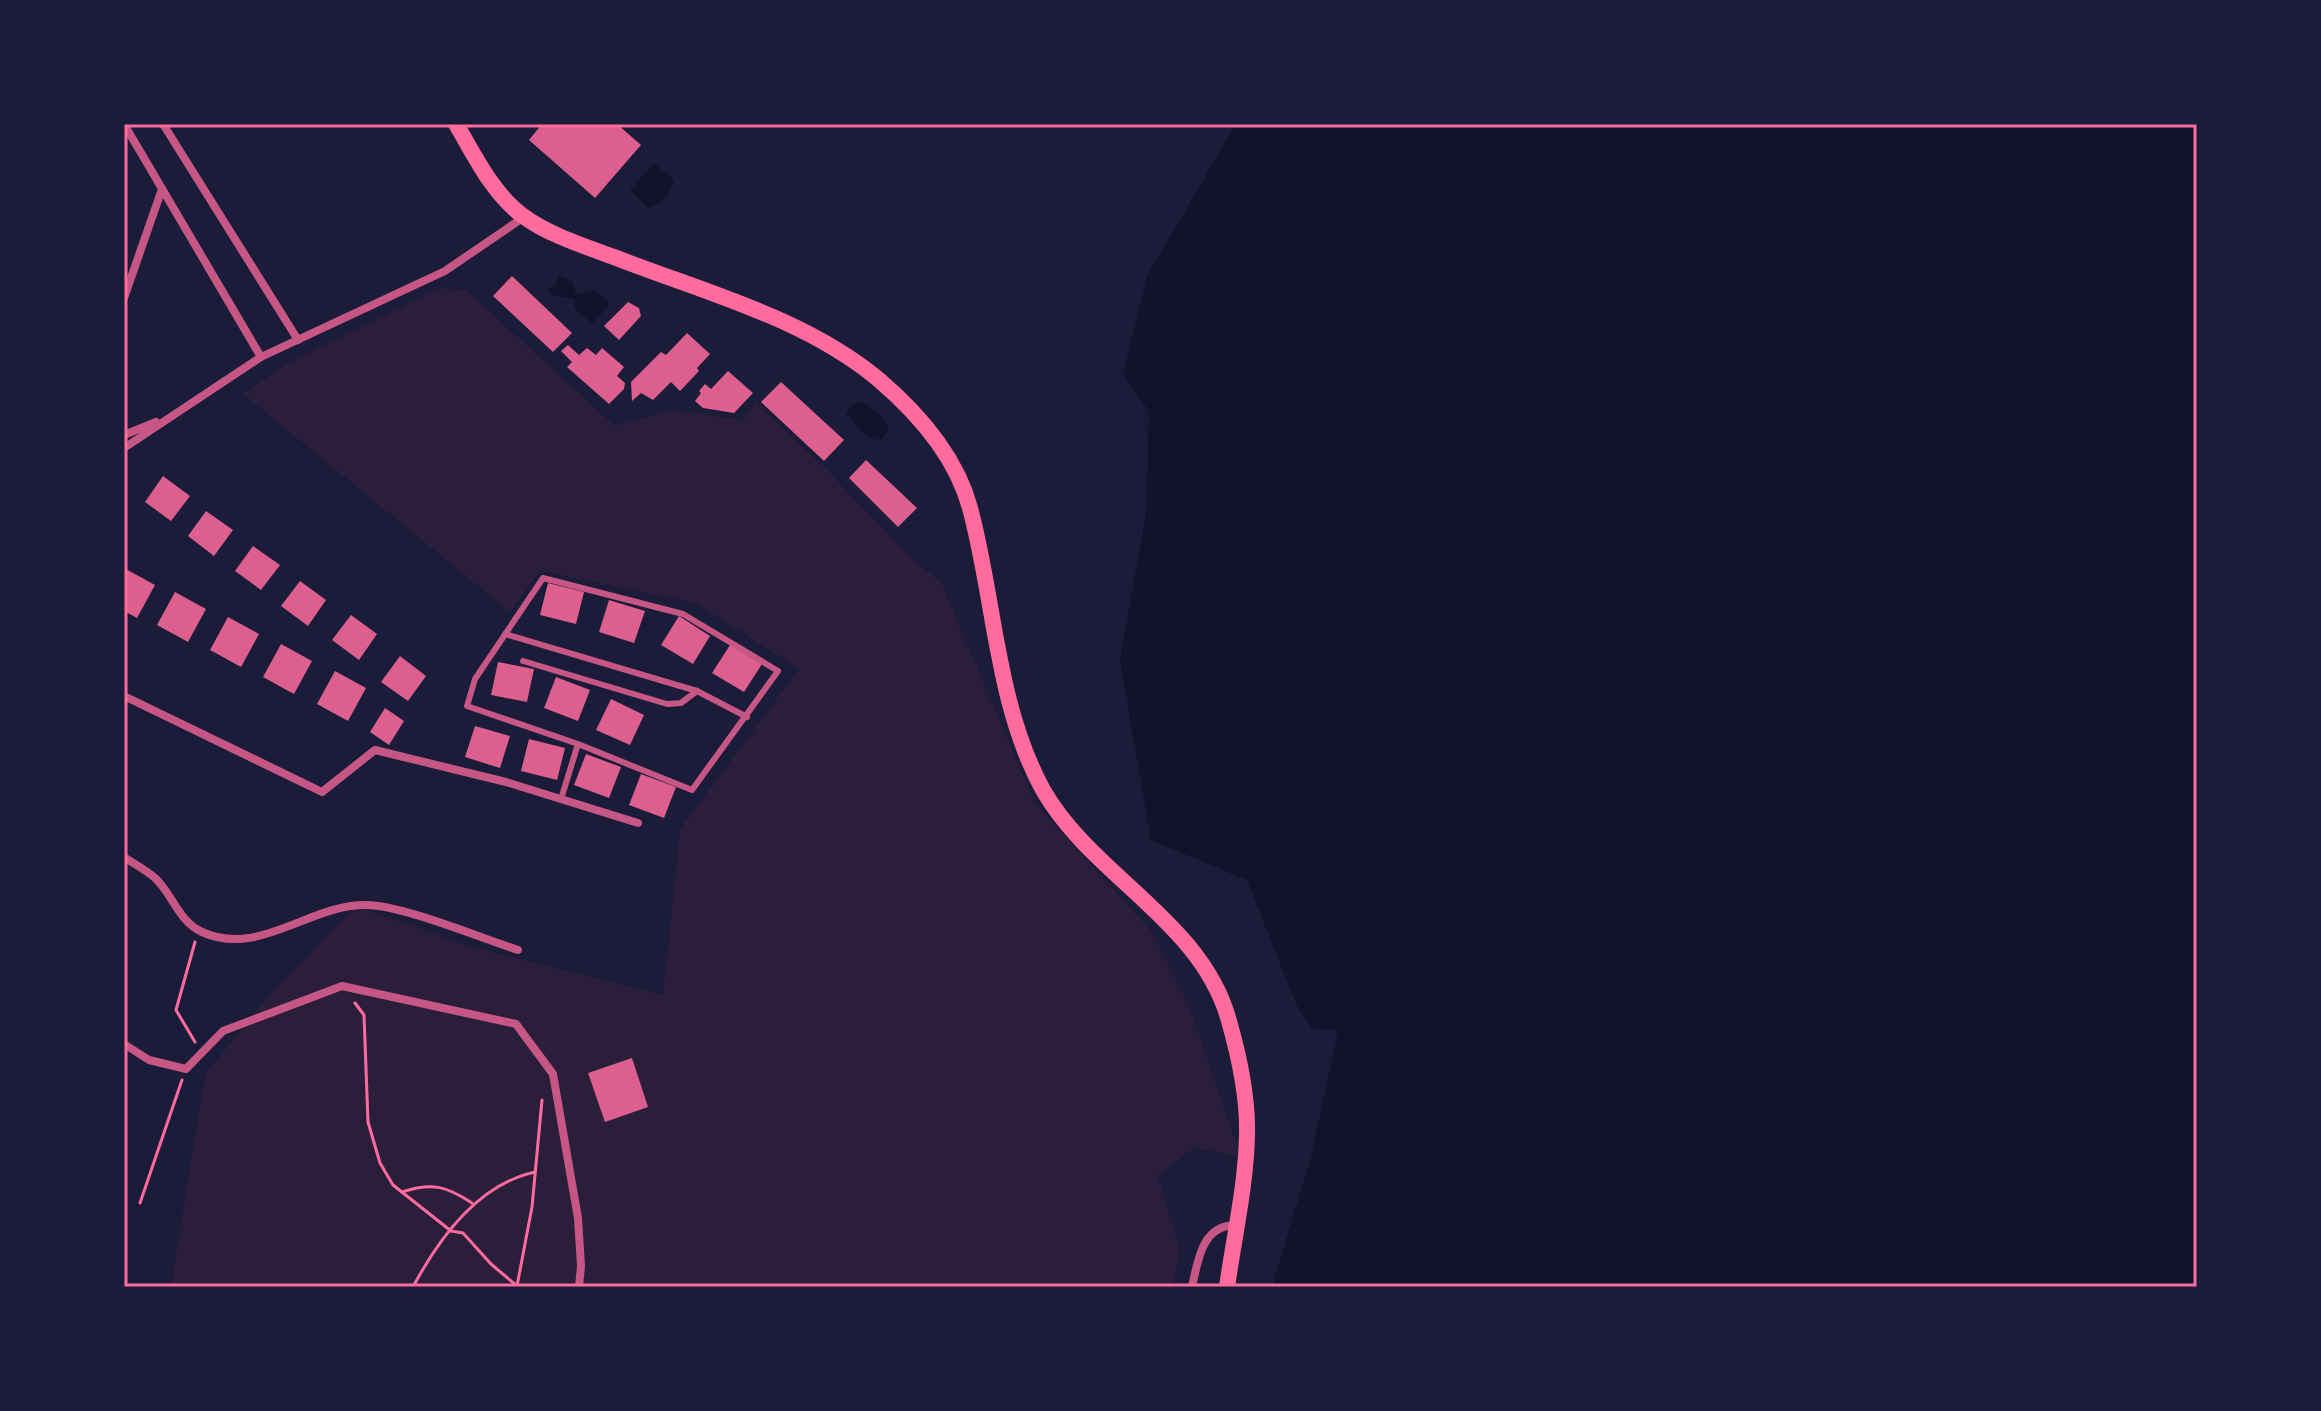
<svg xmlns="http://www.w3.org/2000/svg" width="2321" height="1411" viewBox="0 0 2321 1411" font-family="Signika,sans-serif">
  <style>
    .green { fill: #2a1e3b }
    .water { fill: #12122b }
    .building { fill: #dd5f8e }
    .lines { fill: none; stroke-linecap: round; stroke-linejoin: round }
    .path { stroke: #ff6b9d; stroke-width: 3 }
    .service { stroke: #c65784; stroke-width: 6 }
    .minor { stroke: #c65784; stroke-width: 8 }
    .secondary { stroke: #ff6b9d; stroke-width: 16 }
    .neatline { fill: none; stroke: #ff6b9d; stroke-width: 3 }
  </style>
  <rect width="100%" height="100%" fill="#1b1b3a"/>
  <polygon class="green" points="441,288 466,290 615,426 672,410 743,420 755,402 825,468 912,559 941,582 1035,803 1153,933 1189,1006 1241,1156 1193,1148 1158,1176 1180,1248 1173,1287 171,1287 205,1074 274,990 356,906 472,947 663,995 680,829 799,669 695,603 540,571 510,612 243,394 288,363"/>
  <g class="water">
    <polygon points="1236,124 2197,124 2197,1287 1272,1287 1311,1157 1338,1030 1312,1029 1296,1004 1247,880 1151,840 1120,660 1147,508 1149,411 1123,375 1147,276"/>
    <path d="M654,163L674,180C673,190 660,206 649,208L630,190Z"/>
    <polygon points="559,275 572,281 576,294 595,290 610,304 592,324 575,309 574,299 552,295 548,290 557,283"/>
    <polygon points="861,401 877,412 889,427 883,438 876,440 862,432 846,414 851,405"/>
  </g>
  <g class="building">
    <polygon points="542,124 617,124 641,145 595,198 529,140"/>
    <polygon points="512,276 572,333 553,352 493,296"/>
    <polygon points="628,302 639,308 641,316 619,340 604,326"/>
    <polygon points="687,333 710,354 697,368 699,371 680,391 671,382 653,400 641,393 632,401 631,382 661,352 666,355"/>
    <polygon points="568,345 579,355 587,348 596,355 602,348 624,367 617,376 625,383 624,389 609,404 567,367 572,362 561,351"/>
    <polygon points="728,371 753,393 734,413 703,408 695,401 701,393 699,391 705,384 711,389"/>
    <polygon points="781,382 844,440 824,461 761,402"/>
    <polygon points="866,460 917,508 898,527 849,478"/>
    <polygon points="163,476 190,496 171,521 145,502"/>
    <polygon points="206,511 233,530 214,556 188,536"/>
    <polygon points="253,546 280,565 261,590 235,571"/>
    <polygon points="124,568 155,585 137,618 124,611"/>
    <polygon points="300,581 326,600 308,626 281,606"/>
    <polygon points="548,583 584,592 576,624 540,615"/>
    <polygon points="175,592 206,609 188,642 157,625"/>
    <polygon points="609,600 645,611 634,643 599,632"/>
    <polygon points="351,615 377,634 359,660 332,640"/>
    <polygon points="679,616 710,636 693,664 661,645"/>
    <polygon points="228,617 259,634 241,667 210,650"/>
    <polygon points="281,644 312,661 294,694 263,677"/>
    <polygon points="730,645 762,664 744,692 712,673"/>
    <polygon points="400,656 426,676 408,701 381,682"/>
    <polygon points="498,662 534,669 527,702 491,695"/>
    <polygon points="335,671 366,688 348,721 317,704"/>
    <polygon points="556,677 590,690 578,721 544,708"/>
    <polygon points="611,699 644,715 630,745 596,730"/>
    <polygon points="385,708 404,721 389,745 370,732"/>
    <polygon points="475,726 510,736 500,768 465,757"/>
    <polygon points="529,739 565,748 557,780 521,771"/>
    <polygon points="586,754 621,767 609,798 574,785"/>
    <polygon points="641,774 676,787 664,818 629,805"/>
    <polygon points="632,1058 648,1107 605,1122 588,1073"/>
  </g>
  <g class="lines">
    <g class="path">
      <polyline points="195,942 176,1010 195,1042"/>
      <polyline points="355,1003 364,1015 368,1122 380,1163 393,1185 451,1231 463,1233 491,1264 517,1286"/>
      <path d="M402,1192C432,1182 446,1186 472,1203"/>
      <polyline points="140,1203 182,1080"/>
      <polyline points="517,1286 532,1207 542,1100"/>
      <path d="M413,1287C439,1238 478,1184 535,1172"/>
    </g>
    <g class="service">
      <polyline points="505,634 697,691 747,717"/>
      <polyline points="523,661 667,704 681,703 697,691"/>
      <polyline points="561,799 578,744 692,790 778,671 683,614 543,578 475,679 467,706 578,744"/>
    </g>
    <g class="minor">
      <polyline points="124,124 261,357"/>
      <polyline points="163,124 298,340"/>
      <polyline points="124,298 162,189"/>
      <polyline points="124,435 156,422"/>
      <polyline points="124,448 261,357 445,271 524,217"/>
      <polyline points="124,696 322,792 375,750 506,782 638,823"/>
      <path d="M124,857C134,864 146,870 155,878C172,893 178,921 202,932C259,958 310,904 366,905C402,905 481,938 518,950"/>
      <polyline points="124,1044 149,1060 186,1069 223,1031 342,986 516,1024 553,1074 578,1218 581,1266 579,1287"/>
      <path d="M1192,1287C1198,1260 1202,1225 1236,1225"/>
    </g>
    <path class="secondary" d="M456,124C475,156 492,193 523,216C549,235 584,246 614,257C703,292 803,317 878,379C918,413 956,456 970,508C995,601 996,704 1043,790C1092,876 1202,921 1229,1021C1239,1056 1248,1099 1247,1135C1246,1185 1234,1237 1227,1287"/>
  </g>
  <rect width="2321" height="1411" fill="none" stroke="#1b1b3a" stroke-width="252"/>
  <rect x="126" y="126" width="2069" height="1159" class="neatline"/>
</svg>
